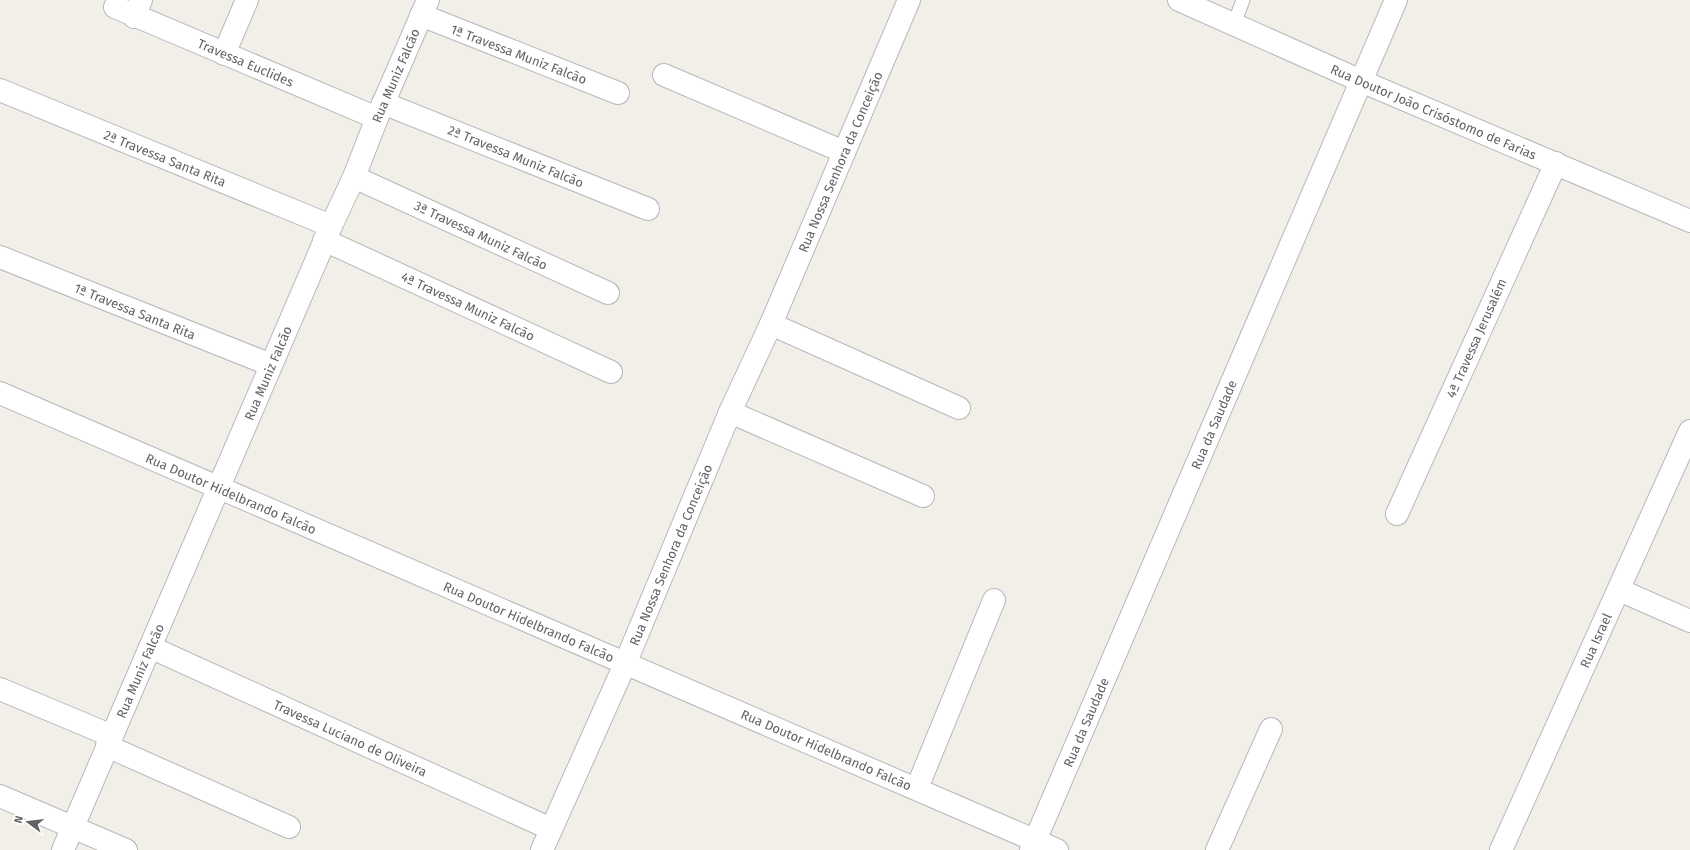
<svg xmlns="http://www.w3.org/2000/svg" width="1690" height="850" viewBox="0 0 1690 850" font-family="'Fira Sans',sans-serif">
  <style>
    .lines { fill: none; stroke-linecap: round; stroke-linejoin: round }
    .service-casing { stroke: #b5b8bc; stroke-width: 15 }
    .minor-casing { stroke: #b5b8bc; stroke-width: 24 }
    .tertiary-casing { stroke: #b5b8bc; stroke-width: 24 }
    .service { stroke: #fff; stroke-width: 13 }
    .minor { stroke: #fff; stroke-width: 22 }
    .tertiary { stroke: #fff; stroke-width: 22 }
    .labels { text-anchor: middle; stroke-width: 3; stroke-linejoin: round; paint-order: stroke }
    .street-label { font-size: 13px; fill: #5f6368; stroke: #fff }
  </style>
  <rect width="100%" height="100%" fill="#f1efe8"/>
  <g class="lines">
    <defs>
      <polyline id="service" points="1234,24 1243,0"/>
      <g id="minor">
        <path id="s1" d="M115,7L377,118"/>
        <polyline points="421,15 618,93"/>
        <polyline points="134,17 141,0"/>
        <polyline points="224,54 247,0"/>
        <polyline points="664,75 844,152"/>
        <polyline points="0,90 331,226"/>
        <polyline points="383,103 648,209"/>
        <polyline points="354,177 608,293"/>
        <polyline points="324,240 611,372"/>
        <polyline points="0,257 271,365"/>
        <polyline points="771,324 959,408"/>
        <path id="s2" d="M0,393C352,547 706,696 1057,850"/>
        <polyline points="730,412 923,496"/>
        <polyline points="1397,514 1556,163"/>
        <polyline points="1619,590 1690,621"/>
        <path id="s3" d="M150,647L551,829"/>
        <polyline points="0,689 112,736"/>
        <polyline points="107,746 289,827"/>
        <polyline points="917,788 994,600"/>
        <polyline points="0,796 126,850"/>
        <path id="s4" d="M63,850L331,226L354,177L377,118L428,0"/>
        <path id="s5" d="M542,850L625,664L730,412L771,324L909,0"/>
        <path id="s6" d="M1031,850L1396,0"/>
        <polyline points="1217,850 1271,729"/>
        <path id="s7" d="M1501,850L1690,431"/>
      </g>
      <g id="tertiary">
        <path id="s8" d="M1179,0L1361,81L1690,221"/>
      </g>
    </defs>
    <use href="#service" class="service-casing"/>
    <use href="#minor" class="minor-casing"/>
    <use href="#tertiary" class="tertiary-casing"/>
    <use href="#service" class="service"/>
    <use href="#minor" class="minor"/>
    <use href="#tertiary" class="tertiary"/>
  </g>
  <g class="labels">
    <g class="street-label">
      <text transform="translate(519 54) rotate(21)" y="5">1ª Travessa Muniz Falcão</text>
      <text dy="5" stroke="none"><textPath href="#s1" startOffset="142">Travessa Euclides</textPath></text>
      <text dy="5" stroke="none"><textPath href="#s4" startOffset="843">Rua Muniz Falcão</textPath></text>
      <text dy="5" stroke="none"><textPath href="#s8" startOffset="278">Rua Doutor João Crisóstomo de Farias</textPath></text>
      <text transform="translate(516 156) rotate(22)" y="5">2ª Travessa Muniz Falcão</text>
      <text transform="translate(165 158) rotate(22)" y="5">2ª Travessa Santa Rita</text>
      <text dy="5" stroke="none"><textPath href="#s5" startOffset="750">Rua Nossa Senhora da Conceição</textPath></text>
      <text transform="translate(481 235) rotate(25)" y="5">3ª Travessa Muniz Falcão</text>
      <text transform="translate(468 306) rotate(25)" y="5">4ª Travessa Muniz Falcão</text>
      <text transform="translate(135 311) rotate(22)" y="5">1ª Travessa Santa Rita</text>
      <text transform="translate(1476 338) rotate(-66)" y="5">4ª Travessa Jerusalém</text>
      <text dy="5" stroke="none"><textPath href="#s4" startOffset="519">Rua Muniz Falcão</textPath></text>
      <text dy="5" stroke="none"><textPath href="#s6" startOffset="463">Rua da Saudade</textPath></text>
      <text dy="5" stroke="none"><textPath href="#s2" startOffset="252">Rua Doutor Hidelbrando Falcão</textPath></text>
      <text dy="5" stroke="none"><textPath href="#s5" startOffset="322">Rua Nossa Senhora da Conceição</textPath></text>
      <text dy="5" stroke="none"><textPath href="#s2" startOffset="576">Rua Doutor Hidelbrando Falcão</textPath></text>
      <text dy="5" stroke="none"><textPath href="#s7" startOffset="230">Rua Israel</textPath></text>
      <text dy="5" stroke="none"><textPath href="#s4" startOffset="195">Rua Muniz Falcão</textPath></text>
      <text dy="5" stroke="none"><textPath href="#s6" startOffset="139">Rua da Saudade</textPath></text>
      <text dy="5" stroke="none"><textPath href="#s3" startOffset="220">Travessa Luciano de Oliveira</textPath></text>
      <text dy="5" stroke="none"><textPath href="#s2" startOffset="900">Rua Doutor Hidelbrando Falcão</textPath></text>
    </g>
  </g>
  <g transform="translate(28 822) rotate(285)" stroke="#ffffff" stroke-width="3" paint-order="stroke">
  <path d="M0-3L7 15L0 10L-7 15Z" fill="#5f6368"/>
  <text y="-6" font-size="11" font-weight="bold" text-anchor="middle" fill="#5f6368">N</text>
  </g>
</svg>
